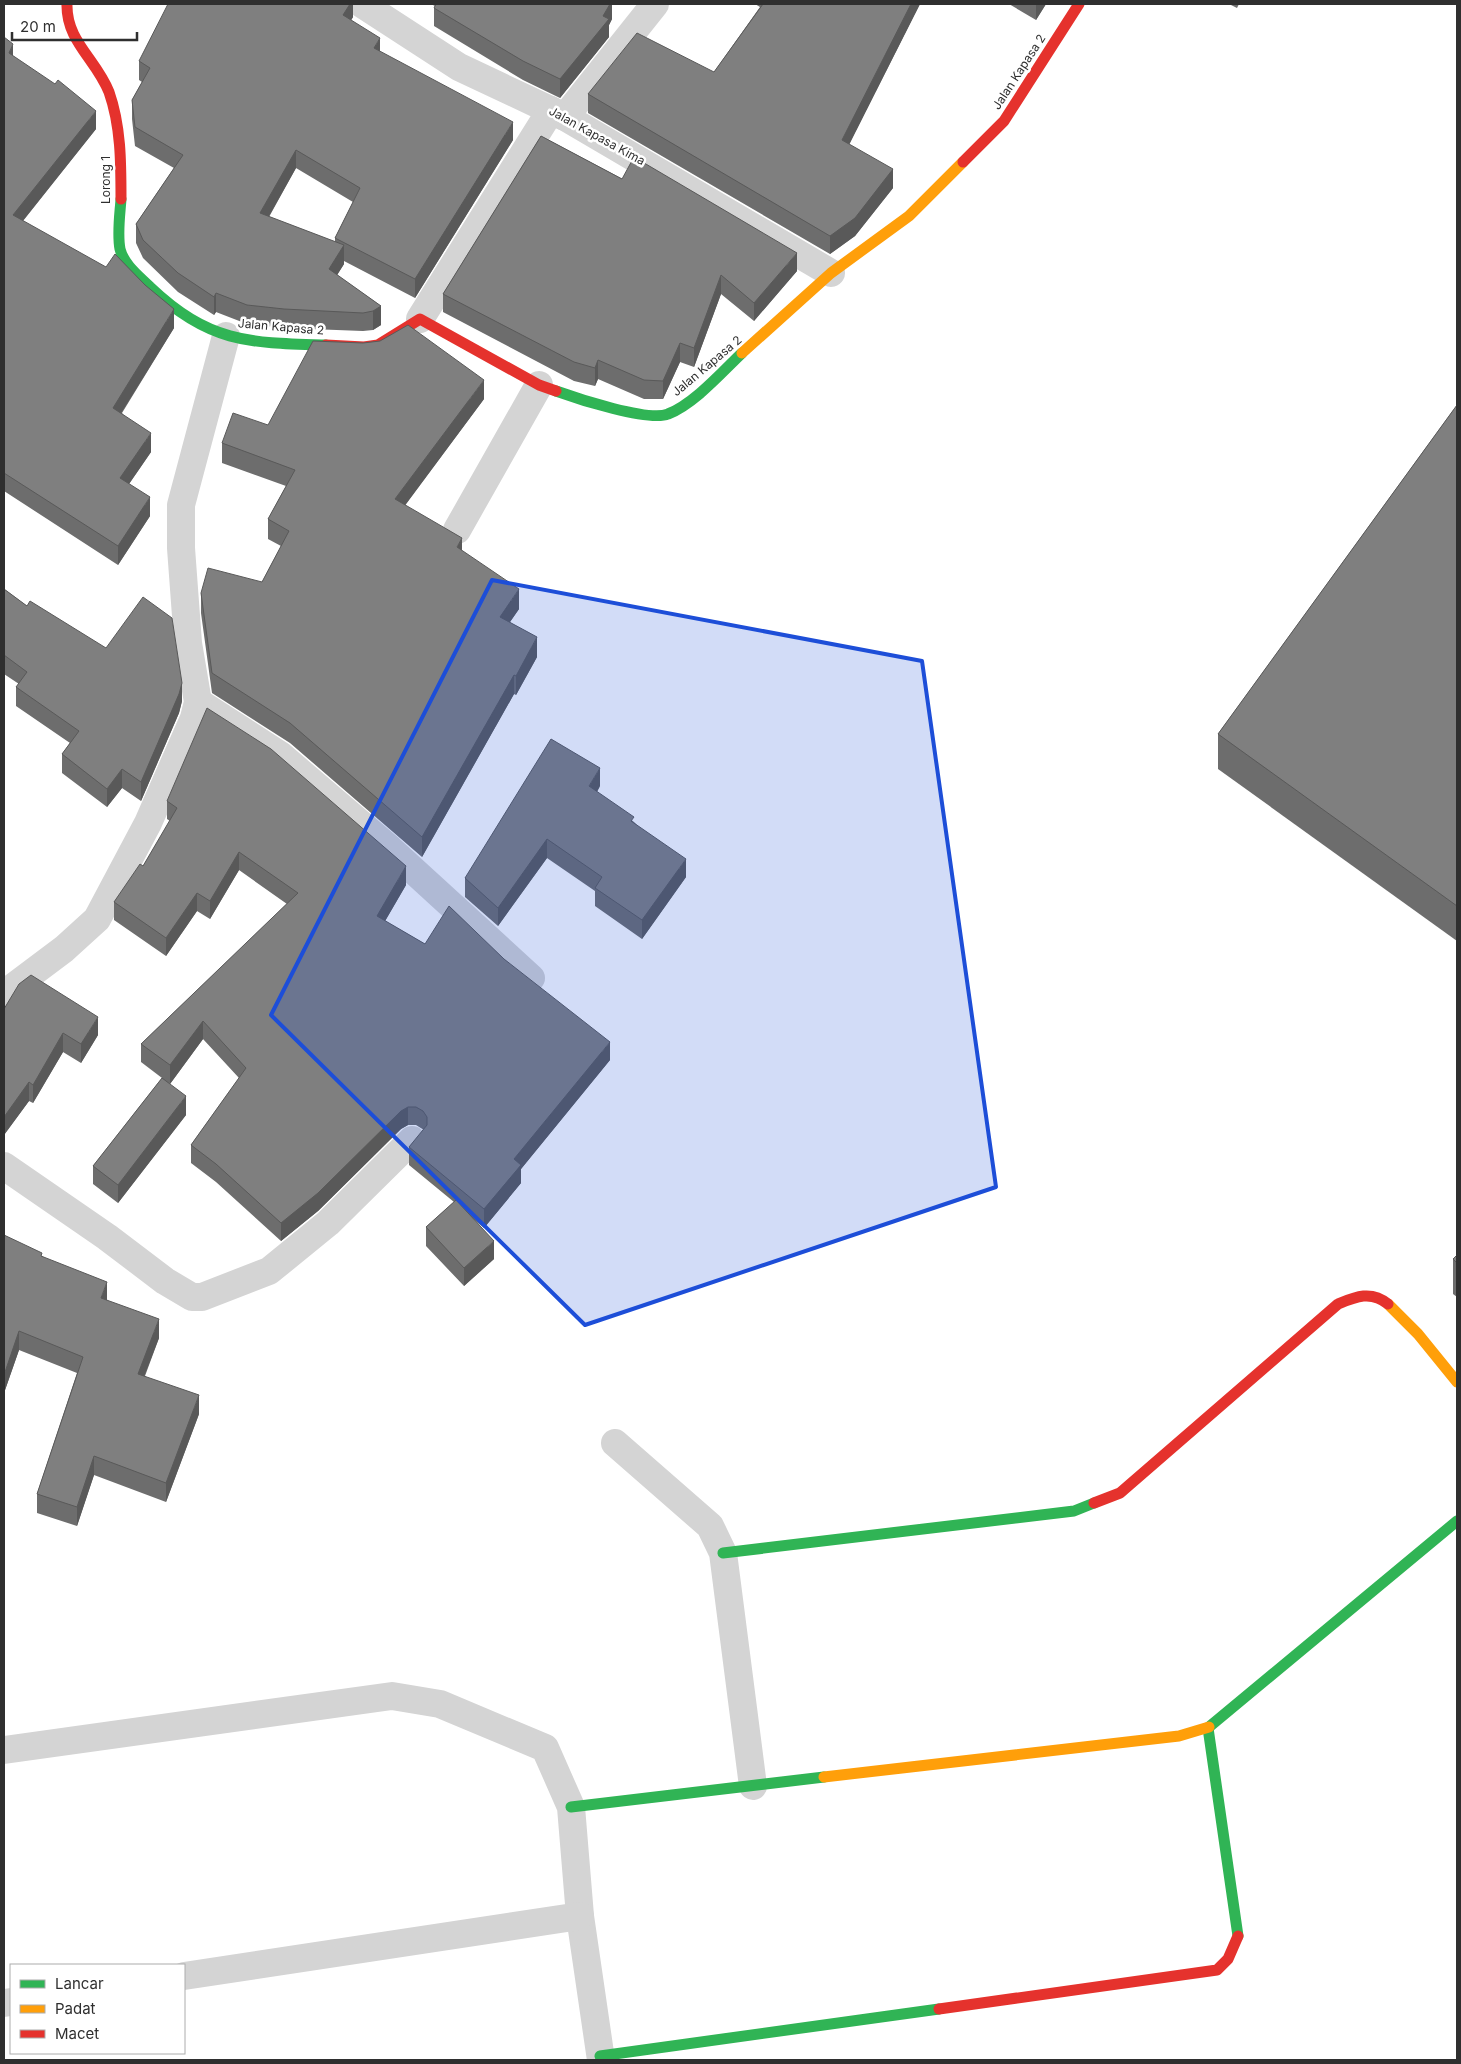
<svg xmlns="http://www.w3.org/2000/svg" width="1461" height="2064" viewBox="0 0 1461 2064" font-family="Inter,sans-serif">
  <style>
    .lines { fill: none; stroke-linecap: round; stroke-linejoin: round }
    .street { stroke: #d4d4d4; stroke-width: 28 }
    .fast { stroke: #30b455; stroke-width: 11 }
    .slow { stroke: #ff9f0a; stroke-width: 11 }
    .jam { stroke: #e5322d; stroke-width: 11 }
    .wall { fill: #6d6d6d; fill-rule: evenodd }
    .shaded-wall { fill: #595959 }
    .building { fill: #7f7f7f; stroke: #595959 }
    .marked { fill: #1d4ed8; fill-opacity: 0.2; stroke: #1d4ed8; stroke-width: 4; stroke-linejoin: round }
    .labels { text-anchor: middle; stroke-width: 5; stroke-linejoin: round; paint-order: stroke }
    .street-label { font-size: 12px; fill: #2f2f2f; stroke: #fff }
  </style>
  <rect width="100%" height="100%" fill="#fff"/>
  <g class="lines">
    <g class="street">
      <polyline points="362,4 459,67 565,117 831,273"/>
      <polyline points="565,117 655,4"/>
      <polyline points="420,319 551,110"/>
      <polyline points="457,530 539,385"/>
      <polyline points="198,702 280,755 390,849 531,978"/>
      <polyline points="4,994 64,949 97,919 148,823 194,718 198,702 188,643 181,548 181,505 226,336"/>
      <polyline points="4,1166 107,1237 165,1281 192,1297 202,1297 269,1271 328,1223 412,1140"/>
      <polyline points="615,1443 710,1526 723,1553 753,1786"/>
      <polyline points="4,1750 392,1696 440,1704 545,1748 571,1807 580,1916 601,2060"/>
      <polyline points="184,1976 580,1916"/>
      <polyline points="4,2003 11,2002"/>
    </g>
    <g class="fast">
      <path d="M121,199C120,214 117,233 120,249C124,265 139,276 150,287C209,343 249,343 326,345"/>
      <path d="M556,391C578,399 649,422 668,414C694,404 722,372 742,353"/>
      <polyline points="723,1553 1074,1511 1094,1503"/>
      <polyline points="1209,1727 1457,1521"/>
      <polyline points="1208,1728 1238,1936"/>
      <polyline points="571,1807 824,1777"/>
      <polyline points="600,2056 939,2009"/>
    </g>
    <g class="slow">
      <polyline points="742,353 831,273 909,216 963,162"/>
      <polyline points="1388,1304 1418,1334 1457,1382"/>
      <polyline points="824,1777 1179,1736 1209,1727"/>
    </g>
    <g class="jam">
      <path d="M67,4C66,41 96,59 109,92C121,126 121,163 121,199"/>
      <polyline points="963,162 1004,121 1079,4"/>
      <polyline points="326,345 364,347 378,345 420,319 539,385 556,391"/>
      <path d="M1094,1503L1120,1493L1338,1304C1355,1297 1371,1290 1388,1304"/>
      <polyline points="939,2009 1217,1970 1228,1959 1238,1936"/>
    </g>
  </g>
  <g class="wall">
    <path d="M353,4V17L351,20L380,52L513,140L415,298L344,261V264L337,275L381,306V325L373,330L363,331L284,328L247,324L216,312L214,315L178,292L143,258L136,243V224L174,168L135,146L132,119V100L142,82L139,80V61ZM296,168L353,202L335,238V242L269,217Z"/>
    <polygon points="431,4 612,4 612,19 609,25 609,37 560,98 523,80 434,26 434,8 435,6"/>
    <polygon points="755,4 920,4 849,144 893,188 855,236 830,254 588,113 588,94 714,72 760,7"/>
    <polygon points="1009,4 1046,4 1036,20"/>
    <polygon points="1229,4 1239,4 1237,8"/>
    <polygon points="4,37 13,56 96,129 23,221 174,328 122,413 151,452 129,484 150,516 118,565 4,491"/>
    <polygon points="541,136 797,271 754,321 721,294 694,367 680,362 663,399 644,399 598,379 595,386 574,381 443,312 443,294"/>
    <polygon points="484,399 405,505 462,551 519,609 510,622 537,657 516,695 514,694 422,857 290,743 212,693 201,613 201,593 262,582 281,546 268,539 268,519 286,486 222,463 222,443 268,425"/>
    <polygon points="1457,405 1457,941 1218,769 1218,734"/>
    <polygon points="4,589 27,606 182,701 179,713 141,801 122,788 107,807 62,773 62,754 70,743 16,706 16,687 19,684 4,674"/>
    <polygon points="600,786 597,792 634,822 686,877 642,939 595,906 595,891 547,858 498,926 465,897 465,878"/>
    <polygon points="167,801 406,885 385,921 425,944 504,959 610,1060 521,1169 521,1183 484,1228 473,1219 494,1259 464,1286 426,1246 426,1227 454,1202 409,1165 409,1147 424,1130 416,1125 408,1125 401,1129 318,1211 281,1241 216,1182 191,1163 191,1145 239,1078 203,1039 170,1084 186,1115 118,1203 93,1184 93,1166 162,1078 141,1062 141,1044 287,904 239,870 210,919 197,911 166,956 114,920 114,902 143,866 170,821 167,819"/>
    <polygon points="4,1009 98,1035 81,1063 63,1052 33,1103 29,1101 4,1135"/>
    <polygon points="4,1235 42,1256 107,1300 159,1338 145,1376 199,1414 166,1502 94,1475 77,1526 37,1513 37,1494 77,1373 19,1350 4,1393"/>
    <polygon points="1457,1255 1457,1297 1453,1294 1453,1259"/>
  </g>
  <g class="shaded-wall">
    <polygon points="350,4 353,4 353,17 343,34 343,15"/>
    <polygon points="610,4 612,4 612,19 609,25 609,37 560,98 560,79 603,16"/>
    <polygon points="911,4 920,4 842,159 842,140"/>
    <polygon points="1036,4 1046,4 1036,20"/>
    <polygon points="380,38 380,57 374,48"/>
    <polygon points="13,44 13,63 9,53"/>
    <polygon points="96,111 96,129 13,233 13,215"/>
    <polygon points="513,122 513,140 415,298 415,279"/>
    <polygon points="296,150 296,168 260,232 260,213"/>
    <polygon points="893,169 893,188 855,236 830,254 830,236"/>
    <polygon points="344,245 344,264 329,288 329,269"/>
    <polygon points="797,253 797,271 754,321 754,303"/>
    <polygon points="721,275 721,294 694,367 694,348"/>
    <polygon points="216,293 216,312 214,315 214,297"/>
    <polygon points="381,306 381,325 373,330 373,311"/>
    <polygon points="174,309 174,328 113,426 113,408"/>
    <polygon points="680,343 680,362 663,399 663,381"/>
    <polygon points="598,360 598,379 595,386 595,368"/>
    <polygon points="484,380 484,399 395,519 395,499"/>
    <polygon points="151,433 151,452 120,497 120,478"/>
    <polygon points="150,497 150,516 118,565 118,546"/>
    <polygon points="462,538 462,558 457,547"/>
    <polygon points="519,589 519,609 500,636 500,617"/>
    <polygon points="537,637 537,657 516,695 516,676"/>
    <polygon points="514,675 514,694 422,857 422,837"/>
    <polygon points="182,683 182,701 179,713 141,801 141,782"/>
    <polygon points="600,768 600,786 589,805 589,786"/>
    <polygon points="122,769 122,788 107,807 107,789"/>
    <polygon points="547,839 547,858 498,926 498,908"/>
    <polygon points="239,852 239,870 210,919 210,901"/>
    <polygon points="686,859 686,877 642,939 642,920"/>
    <polygon points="406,866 406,885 377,935 377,916"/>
    <polygon points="197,893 197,911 166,956 166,938"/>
    <polygon points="98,1017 98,1035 81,1063 81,1044"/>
    <polygon points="203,1021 203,1039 170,1084 170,1065"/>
    <polygon points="63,1033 63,1052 33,1103 33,1085"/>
    <polygon points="610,1042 610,1060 521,1169 521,1183 484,1228 484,1209 514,1159"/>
    <polygon points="29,1082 29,1101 4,1135 4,1117"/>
    <polygon points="186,1096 186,1115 118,1203 118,1185"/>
    <polygon points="408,1107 408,1125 401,1129 318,1211 281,1241 281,1223 401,1111"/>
    <polygon points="494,1241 494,1259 464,1286 464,1268"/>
    <polygon points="107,1282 107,1301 101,1298"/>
    <polygon points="159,1319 159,1338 138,1392 138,1374"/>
    <polygon points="19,1331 19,1350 4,1393 4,1375"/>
    <polygon points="199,1395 199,1414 166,1502 166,1483"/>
    <polygon points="94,1456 94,1475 77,1526 77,1507"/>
  </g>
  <g class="building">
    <polygon points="168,4 350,4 343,15 380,38 374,48 513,122 415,279 335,238 360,188 296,150 260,213 344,245 329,269 381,306 373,311 363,313 284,309 247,305 216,293 214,297 178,273 143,240 136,224 183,155 135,127 132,100 150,68 139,61"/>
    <polygon points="436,4 610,4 603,16 609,19 560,79 523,61 434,8"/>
    <polygon points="763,4 911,4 842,140 893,169 855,218 830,236 588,94 637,33 714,72"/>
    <polygon points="4,37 13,44 9,53 55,84 58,80 96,111 13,215 106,267 115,254 145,285 174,309 113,408 151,433 120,478 150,497 118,546 4,473"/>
    <polygon points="541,136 622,179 634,157 797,253 754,303 721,275 694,348 680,343 663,381 644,380 598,360 595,368 574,362 443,294"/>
    <polygon points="408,325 484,380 395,499 462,538 457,547 519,589 500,617 537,637 516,676 514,675 422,837 290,723 212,673 201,593 208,568 262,582 289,531 268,519 295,470 222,443 233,413 268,425 313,341 363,343 380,341"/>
    <polygon points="1457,405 1457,906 1218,734"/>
    <polygon points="4,589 27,606 30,601 106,648 143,597 172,618 182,683 179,694 141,782 122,769 107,789 62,754 79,731 16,687 27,672 4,655"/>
    <polygon points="207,708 271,749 406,866 377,916 425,944 449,906 504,959 610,1042 514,1159 521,1165 484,1209 409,1147 427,1125 427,1117 423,1111 416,1107 408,1107 401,1111 318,1193 281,1223 216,1164 191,1145 246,1068 203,1021 170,1065 141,1044 298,893 239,852 210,901 197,893 166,938 114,902 140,864 143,866 177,808 167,801"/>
    <polygon points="551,739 600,768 589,786 634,817 631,821 686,859 642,920 595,888 602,877 547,839 498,908 465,878"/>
    <polygon points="31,975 98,1017 81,1044 63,1033 33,1085 29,1082 4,1117 4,1009 19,984"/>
    <polygon points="162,1078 186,1096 118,1185 93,1166"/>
    <polygon points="456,1200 494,1241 464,1268 426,1227"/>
    <polygon points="4,1235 42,1253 41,1256 107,1282 101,1298 159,1319 138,1374 199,1395 166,1483 94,1456 77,1507 37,1494 83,1357 19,1331 4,1375"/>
    <polygon points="1457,1255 1457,1263 1453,1259"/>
  </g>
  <path class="marked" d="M492,580L922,661L996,1187L585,1325L271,1015Z"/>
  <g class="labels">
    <g class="street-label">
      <text transform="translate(1019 72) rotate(-57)" y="4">Jalan Kapasa 2</text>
      <text transform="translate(597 136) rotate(29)" y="4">Jalan Kapasa Kima</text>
      <text transform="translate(106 180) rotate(-90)" y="4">Lorong 1</text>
      <text transform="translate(281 327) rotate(5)" y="4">Jalan Kapasa 2</text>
      <text transform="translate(707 366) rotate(-40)" y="4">Jalan Kapasa 2</text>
    </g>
  </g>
  <rect width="1461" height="2064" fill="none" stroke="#2f2f2f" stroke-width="10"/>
  <rect x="10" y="1964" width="175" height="90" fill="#ffffff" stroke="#acacac"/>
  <rect x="20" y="1980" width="25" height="8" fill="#30b455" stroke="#acacac"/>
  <text x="55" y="1989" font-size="15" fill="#2f2f2f">Lancar</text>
  <rect x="20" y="2005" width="25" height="8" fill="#ff9f0a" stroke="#acacac"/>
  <text x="55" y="2014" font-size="15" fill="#2f2f2f">Padat</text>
  <rect x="20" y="2030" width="25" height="8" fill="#e5322d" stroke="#acacac"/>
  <text x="55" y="2039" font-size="15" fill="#2f2f2f">Macet</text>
  <path d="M12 32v8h125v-8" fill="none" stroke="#2f2f2f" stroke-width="2.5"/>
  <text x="20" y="32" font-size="15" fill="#2f2f2f" stroke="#ffffff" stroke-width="4" paint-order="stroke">20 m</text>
</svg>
